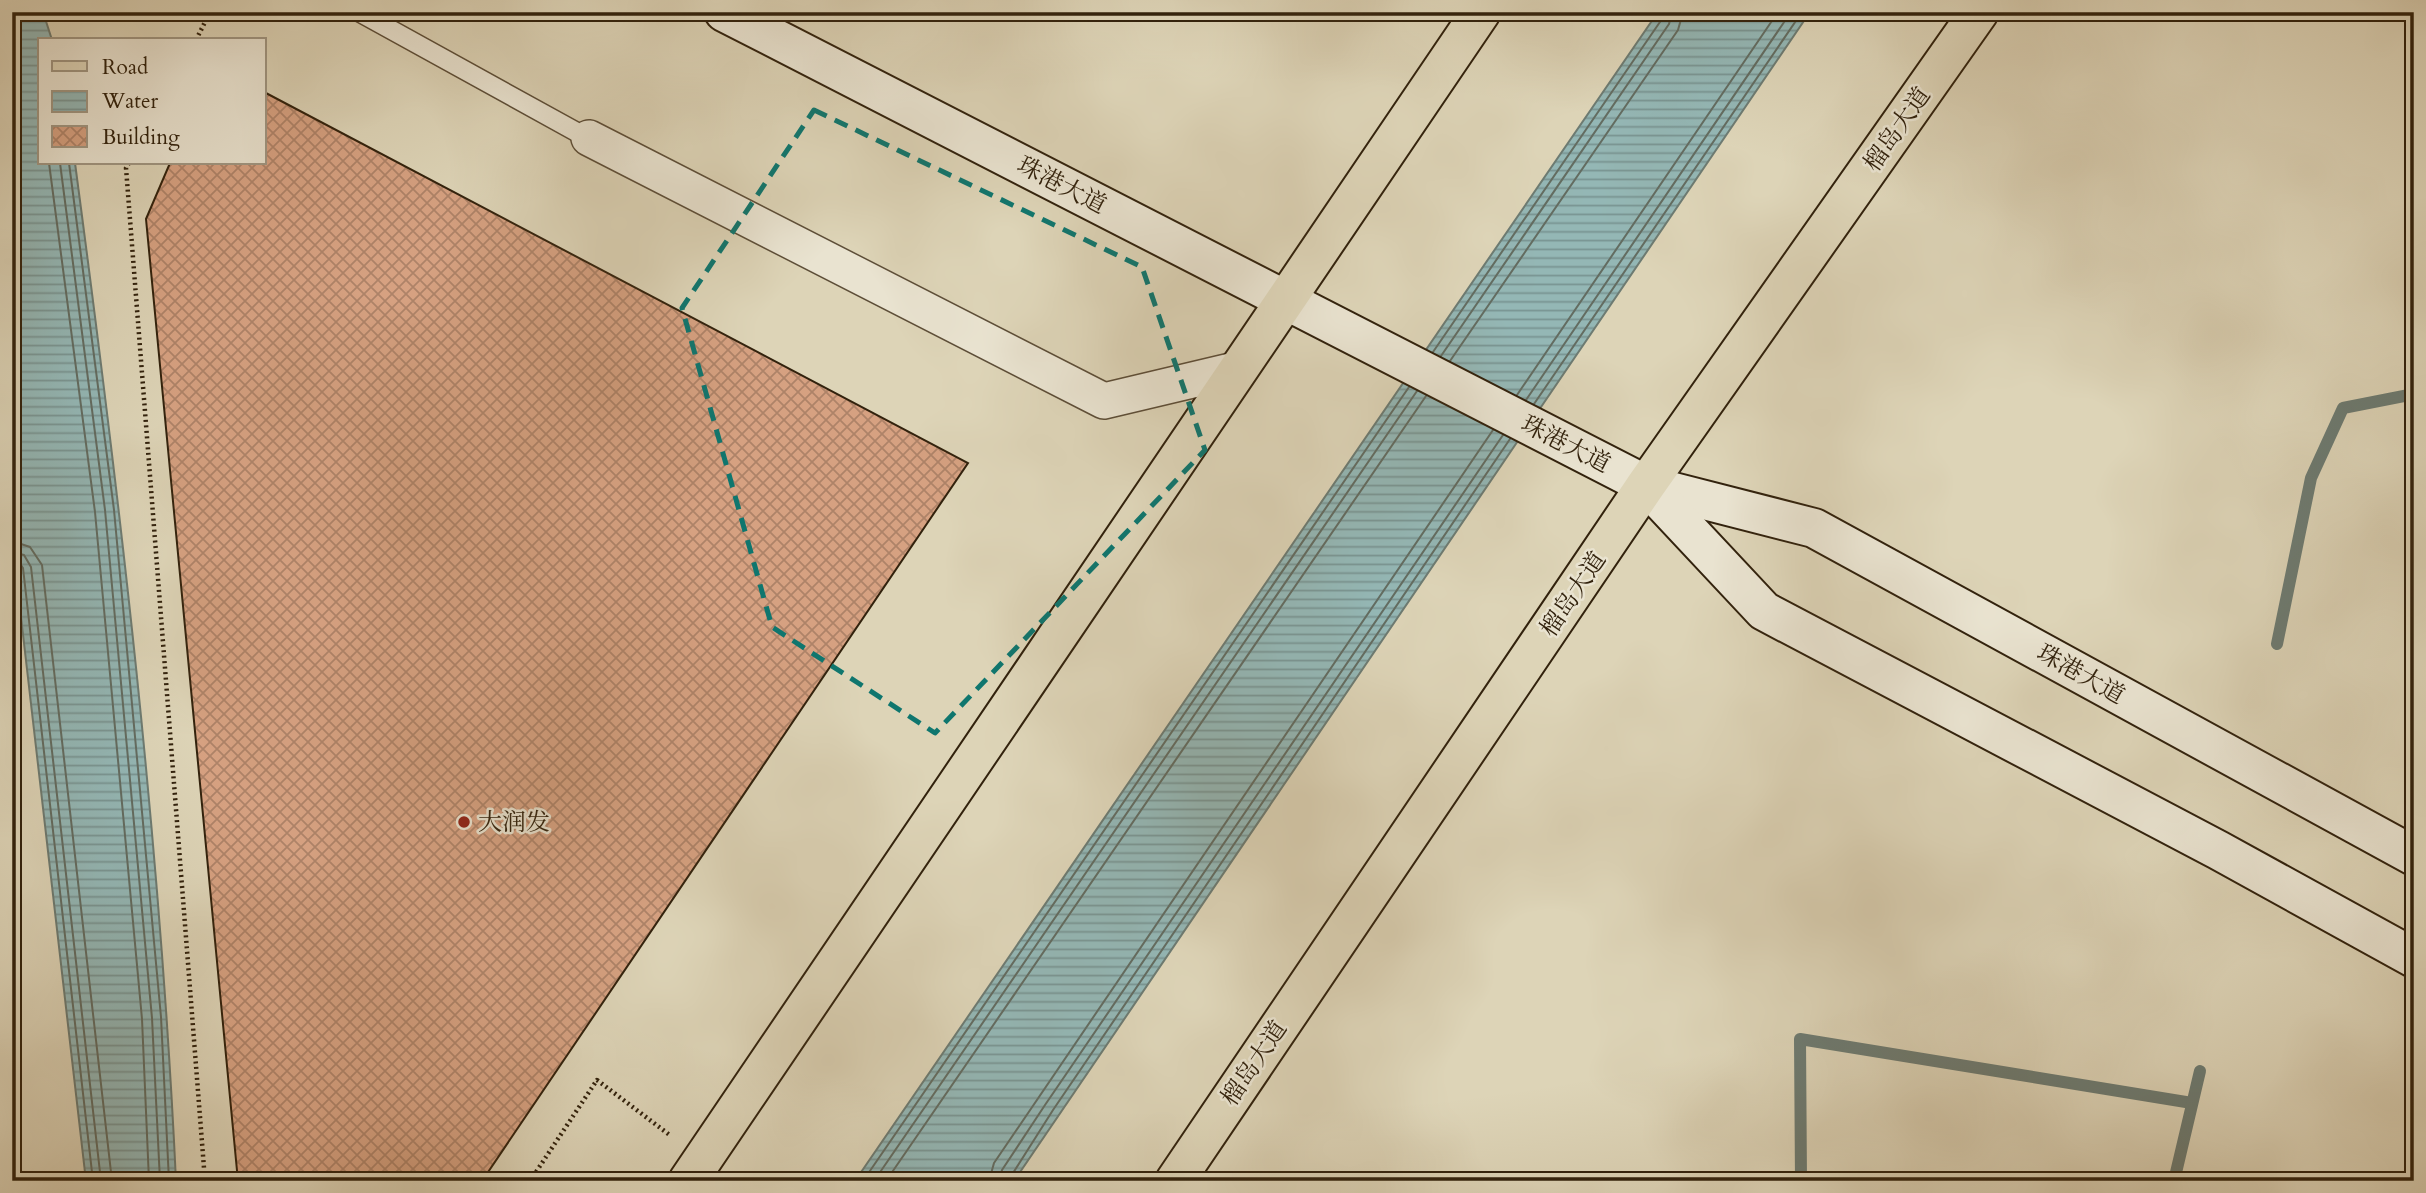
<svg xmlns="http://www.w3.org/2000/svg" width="2426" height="1193" viewBox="0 0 2426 1193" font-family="Cardo,'Noto Serif SC',serif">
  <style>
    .water { fill: url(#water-rules); stroke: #6d7b72; stroke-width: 2 }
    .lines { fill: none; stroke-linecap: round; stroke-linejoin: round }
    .shore { stroke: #636c61; stroke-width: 2 }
    .stream { stroke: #6d7b72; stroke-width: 12 }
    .building { fill: url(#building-cross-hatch); stroke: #32220d; stroke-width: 2 }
    .service-casing { stroke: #5d4e38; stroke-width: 21 }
    .minor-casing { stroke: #5d4e38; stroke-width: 38 }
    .secondary-casing { stroke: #32220d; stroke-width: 42 }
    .primary-casing { stroke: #32220d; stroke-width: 42 }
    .path { stroke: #32220d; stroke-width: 4.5; stroke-dasharray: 2 3.5; stroke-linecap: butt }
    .service { stroke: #e9e3d0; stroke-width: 18 }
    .minor { stroke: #e9e3d0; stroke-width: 35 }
    .secondary { stroke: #e9e3d0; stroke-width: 38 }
    .primary { stroke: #ddd4b7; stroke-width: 38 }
    .marked { fill: none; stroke: #0f766e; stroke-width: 5; stroke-dasharray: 14 9; stroke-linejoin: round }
    .poi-dot { fill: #8f2418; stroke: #e9e3d0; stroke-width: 2.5 }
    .labels { text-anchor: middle; stroke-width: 5; stroke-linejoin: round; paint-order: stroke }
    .street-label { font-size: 24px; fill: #32220d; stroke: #e9e3d0 }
    .poi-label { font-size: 24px; fill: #32220d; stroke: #e9e3d0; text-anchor: start }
  </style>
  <defs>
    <pattern id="water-rules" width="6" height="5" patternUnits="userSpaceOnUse" patternTransform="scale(1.75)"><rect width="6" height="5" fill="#94b7b5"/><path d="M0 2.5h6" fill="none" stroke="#799492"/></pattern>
    <pattern id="building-cross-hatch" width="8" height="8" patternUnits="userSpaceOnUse" patternTransform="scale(1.75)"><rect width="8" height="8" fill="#d6a181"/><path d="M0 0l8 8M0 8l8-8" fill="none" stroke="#ae8368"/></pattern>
  </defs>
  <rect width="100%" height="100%" fill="#ddd4b7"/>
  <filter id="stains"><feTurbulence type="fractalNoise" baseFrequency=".00286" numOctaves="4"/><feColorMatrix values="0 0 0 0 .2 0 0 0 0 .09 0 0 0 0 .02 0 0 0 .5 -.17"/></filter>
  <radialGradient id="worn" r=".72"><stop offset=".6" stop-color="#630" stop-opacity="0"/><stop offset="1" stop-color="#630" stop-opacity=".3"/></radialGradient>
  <g class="water">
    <path d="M12,12H43L52,40H40V163H75C120,501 160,840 176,1181H86L12,539Z"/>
    <polygon points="1658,12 1810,12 1014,1181 855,1181"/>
  </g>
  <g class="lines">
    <g class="shore">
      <polyline points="49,163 95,512 142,1019 149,1181"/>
      <polyline points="60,163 105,510 152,1018 160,1181"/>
      <polyline points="69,163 114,510 161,1017 169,1181"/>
      <polyline points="1433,352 1662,19 1663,12"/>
      <polyline points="1441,356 1669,24 1672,12"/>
      <polyline points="1450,361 1678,30 1683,12"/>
      <polyline points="1517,395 1778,12"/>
      <polyline points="1526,400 1791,12"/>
      <polyline points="1534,404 1802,12"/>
      <polyline points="12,541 30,547 42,565 112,1181"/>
      <polyline points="12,552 24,555 31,567 101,1181"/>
      <polyline points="12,561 19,562 23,568 93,1181"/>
      <polyline points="863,1181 1409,387"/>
      <polyline points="874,1181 1417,391"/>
      <polyline points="886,1181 1426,396"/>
      <polyline points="989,1181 994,1163 1493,430"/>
      <polyline points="999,1181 1002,1170 1045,1105 1503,435"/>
      <polyline points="1008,1181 1053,1110 1510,439"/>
    </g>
    <g class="stream">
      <polyline points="2277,644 2311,478 2343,408 2414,394"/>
      <polyline points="1801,1181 1800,1039 2192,1103"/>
      <polyline points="2174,1181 2200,1071"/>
    </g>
  </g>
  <polygon class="building" points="264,92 968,463 482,1181 238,1181 146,219 170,163 264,163"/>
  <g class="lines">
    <defs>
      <polyline id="service" points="359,12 582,135"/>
      <polyline id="minor" points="589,138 1104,401 1239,369"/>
      <g id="secondary">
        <polyline points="724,12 1646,485 1814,528 2414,856"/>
        <polyline points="1646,485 1764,611 2218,850 2414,958"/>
      </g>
      <g id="primary">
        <polyline points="688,1181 1481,12"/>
        <polyline points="1175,1181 1646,485 1979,12"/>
      </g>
    </defs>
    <use href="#service" class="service-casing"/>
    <use href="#minor" class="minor-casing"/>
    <use href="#secondary" class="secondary-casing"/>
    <use href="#primary" class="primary-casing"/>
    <g class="path">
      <polyline points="196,40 210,12"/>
      <polyline points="129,163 126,168 205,1181"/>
      <polyline points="530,1181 597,1080 671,1136"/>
    </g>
    <use href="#service" class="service"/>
    <use href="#minor" class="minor"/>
    <use href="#secondary" class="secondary"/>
    <use href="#primary" class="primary"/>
  </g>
  <path class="marked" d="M814,110L1142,267L1205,450L935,733L772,627L682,308Z"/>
  <circle class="poi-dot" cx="464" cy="822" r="7"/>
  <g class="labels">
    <g class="street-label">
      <text transform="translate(1897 129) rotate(-55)" y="8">榴岛大道</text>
      <text transform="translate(1062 185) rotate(27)" y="8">珠港大道</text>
      <text transform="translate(1566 444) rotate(27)" y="8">珠港大道</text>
      <text transform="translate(1573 594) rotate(-56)" y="8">榴岛大道</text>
      <text transform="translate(2081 674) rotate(29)" y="8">珠港大道</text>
      <text transform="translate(1254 1063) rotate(-56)" y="8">榴岛大道</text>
    </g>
    <g class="poi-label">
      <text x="478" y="830">大润发</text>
    </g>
  </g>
  <rect width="2426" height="1193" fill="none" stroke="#ddd4b7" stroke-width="42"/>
  <rect x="14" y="14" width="2398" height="1165" fill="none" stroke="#32220d" stroke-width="3.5"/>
  <rect x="21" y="21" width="2384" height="1151" fill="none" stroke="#32220d" stroke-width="2"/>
  <rect x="38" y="38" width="228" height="126" fill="#e9e3d0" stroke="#a09682" stroke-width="2"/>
  <rect x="52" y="61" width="35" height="10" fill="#ddd4b7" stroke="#a09682" stroke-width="2"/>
  <text x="102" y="74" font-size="21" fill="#32220d">Road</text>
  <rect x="52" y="91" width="35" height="21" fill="url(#water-rules)" stroke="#a09682" stroke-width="2"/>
  <text x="102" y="108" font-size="21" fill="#32220d">Water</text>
  <rect x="52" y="126" width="35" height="21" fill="url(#building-cross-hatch)" stroke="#a09682" stroke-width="2"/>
  <text x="102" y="144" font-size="21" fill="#32220d">Building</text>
  <rect width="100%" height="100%" filter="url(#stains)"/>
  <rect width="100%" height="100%" fill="url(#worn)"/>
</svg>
